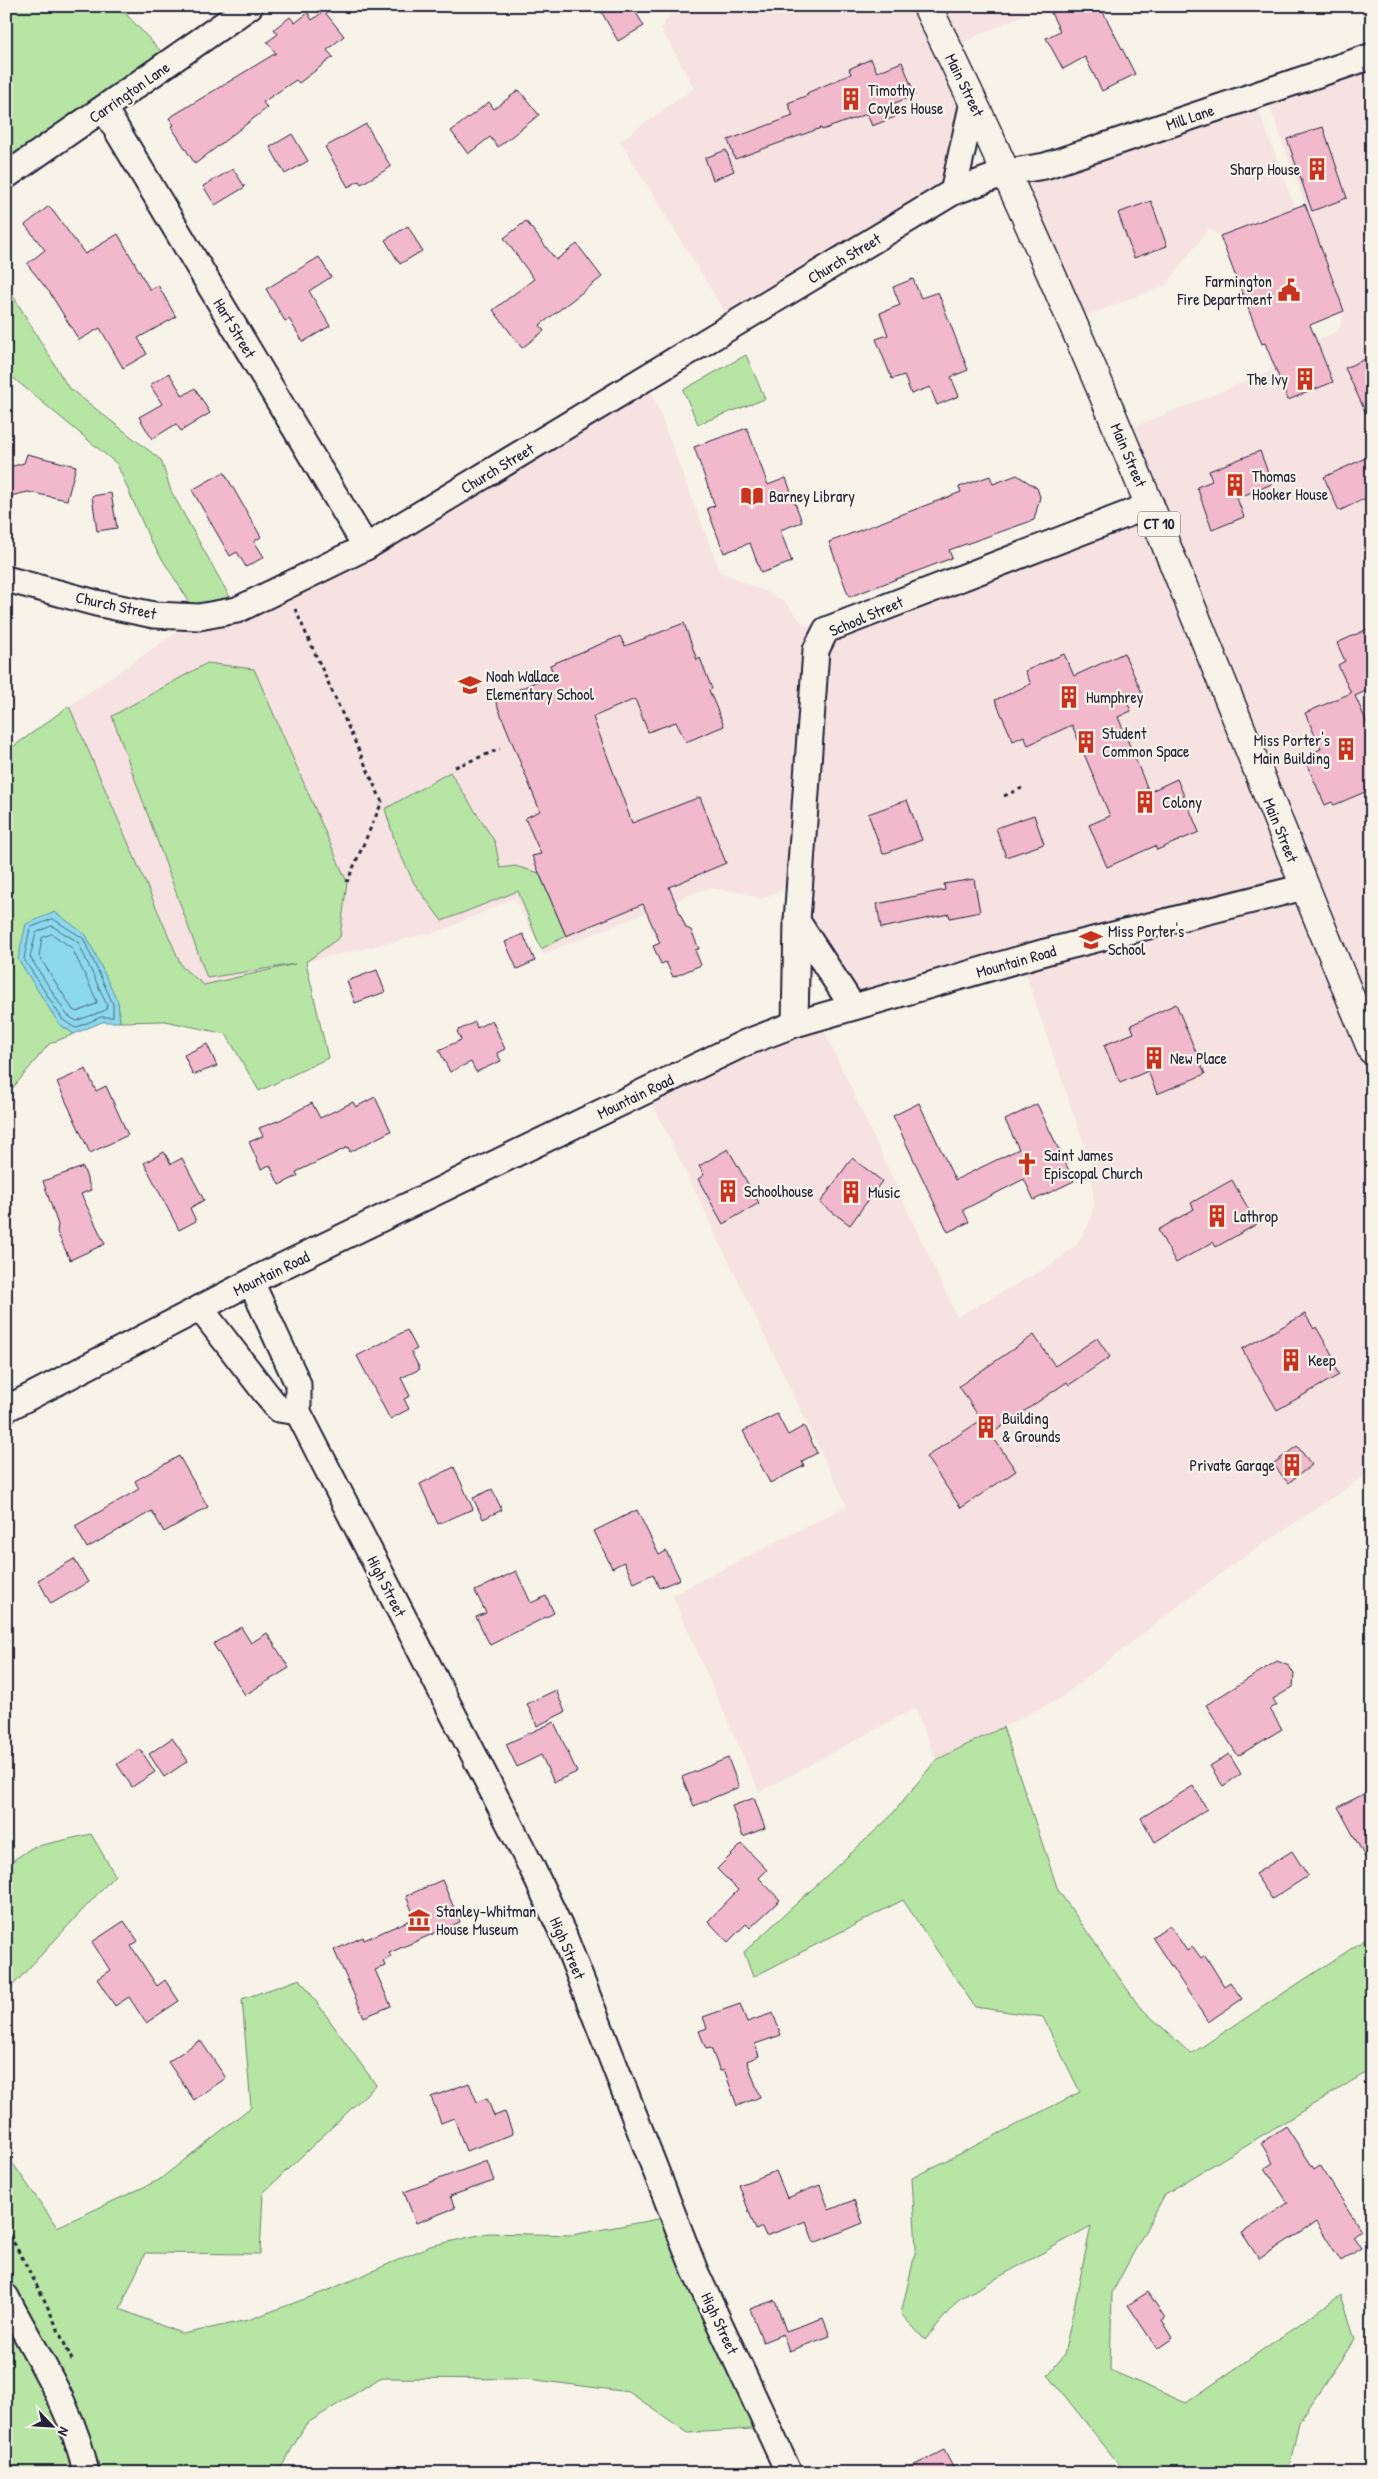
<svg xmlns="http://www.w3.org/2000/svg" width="1378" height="2479" viewBox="0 0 1378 2479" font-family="'Patrick Hand',sans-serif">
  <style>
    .built { fill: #f6e2e0 }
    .green { fill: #b6e5a4; stroke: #6c8470 }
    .water { fill: #8cd8ec; stroke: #628fa5 }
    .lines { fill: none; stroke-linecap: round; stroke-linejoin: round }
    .shore { stroke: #4c6b82; stroke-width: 1 }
    .building { fill: #f2b9cd; stroke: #22223b }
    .street-casing { stroke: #22223b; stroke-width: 29 }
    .highway-casing { stroke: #22223b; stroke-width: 31 }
    .path { stroke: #22223b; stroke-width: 3; stroke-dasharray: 4 4; stroke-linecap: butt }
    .street { stroke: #f7f3e8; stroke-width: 25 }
    .highway { stroke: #f7f3e8; stroke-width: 28 }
    .labels { text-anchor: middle; stroke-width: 4.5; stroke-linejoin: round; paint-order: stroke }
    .shield { fill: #f7f3e8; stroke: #62616f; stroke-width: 1 }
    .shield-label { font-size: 15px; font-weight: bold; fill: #22223b }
    .street-label { font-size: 16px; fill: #22223b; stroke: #f7f3e8 }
    .poi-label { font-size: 16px; fill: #22223b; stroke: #f7f3e8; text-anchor: start }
  </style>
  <rect width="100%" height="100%" fill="#f7f3e8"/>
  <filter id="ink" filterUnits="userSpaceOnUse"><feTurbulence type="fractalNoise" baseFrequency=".02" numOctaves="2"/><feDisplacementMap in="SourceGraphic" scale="10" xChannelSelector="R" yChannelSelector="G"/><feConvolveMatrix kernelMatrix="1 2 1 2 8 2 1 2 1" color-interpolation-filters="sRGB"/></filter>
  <g filter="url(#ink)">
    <g class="built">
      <polygon points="675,6 1043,6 948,49 973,102 953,192 733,325 620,141 694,88 661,28"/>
      <polygon points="1372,56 1372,1471 1226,1569 1059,1699 936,1760 915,1708 759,1792 672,1595 847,1506 646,1090 818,1017 957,1317 1053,1264 1077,1244 1088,1226 1094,1206 1091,1165 1021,960 853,1007 797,921 800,881 761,899 740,892 707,888 543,954 515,898 440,931 204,985 182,967 69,706 199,617 237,610 646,378 720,572 782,599 803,624 826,630 1151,505 1120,433 1298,360 1295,351 1339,330 1344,311 1264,91"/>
      <polygon points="1253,95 1295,208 1220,236 1209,228 1166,285 1072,321 1008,172"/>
    </g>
    <g class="green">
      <polygon points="6,6 88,6 125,13 171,62 6,176"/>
      <polygon points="6,284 68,387 161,460 171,491 237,610 199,617 150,540 117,464 6,372"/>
      <polygon points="746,355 765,399 698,424 683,390"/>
      <polygon points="207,663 254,669 347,882 340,937 306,962 328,1058 259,1091 226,1034 165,1021 120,1022 118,1002 59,1024 74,1034 49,1044 7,1095 6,1111 6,752 69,706 182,967 204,985 295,964 207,978 112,716"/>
      <polygon points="450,772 495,842 500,868 515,866 539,873 566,936 541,949 518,891 442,921 414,883 396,845 385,809"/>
      <polygon points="1003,1727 1058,1890 1139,2006 1191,2054 1372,1935 1372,2069 1165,2194 1112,2293 1110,2370 1186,2403 1341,2295 1355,2339 1299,2422 1288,2473 1126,2473 1048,2375 1064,2355 1091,2226 959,2299 925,2340 901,2314 916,2249 912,2178 1080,2092 1043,2017 975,2007 903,1900 753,1977 744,1952 889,1818 936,1760"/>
      <polygon points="91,1834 115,1875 6,1993 6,1865 33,1847"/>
      <polygon points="300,1979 376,2085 263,2193 260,2254 145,2253 120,2309 183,2334 248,2320 329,2290 430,2246 488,2233 572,2235 674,2216 768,2428 688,2433 629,2392 528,2379 380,2378 306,2424 278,2473 6,2473 6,2148 7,2155 57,2227 159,2180 251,2107 242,1999"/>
    </g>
    <polygon class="water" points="55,912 86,935 118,1002 120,1022 102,1022 74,1034 59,1024 18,959 26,924"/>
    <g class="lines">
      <g class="shore">
        <polygon points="53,919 83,938 113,1004 113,1017 101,1017 75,1028 63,1020 24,959 30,928"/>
        <polygon points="52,926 78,942 107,1005 106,1010 76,1021 67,1015 30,957 36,933"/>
        <polygon points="52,934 72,948 97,1001 96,1004 77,1012 73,1010 39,956 42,938"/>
      </g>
    </g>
    <g class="building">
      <polygon points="614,6 632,6 644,26 618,41 602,13"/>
      <polygon points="1064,6 1100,6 1135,74 1102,91 1085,57 1063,69 1046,38 1060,31 1051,13"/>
      <polygon points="324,11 344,36 327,50 333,57 299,83 296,80 263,102 267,108 195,164 171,126 174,125 169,118 276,53 267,42 278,34 274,29 290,17 295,23 308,13 312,20"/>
      <polygon points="871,59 877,72 902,62 915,95 890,105 895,117 872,126 867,114 822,130 821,128 735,159 728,140 793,116 788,103 808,95 807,93 851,74 849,69"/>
      <polygon points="519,90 539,115 498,147 490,137 468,154 451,131 489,102 494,109"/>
      <polygon points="366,124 391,167 361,184 359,181 348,187 325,147"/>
      <polygon points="1323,127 1347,198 1312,211 1287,139"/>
      <polygon points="292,134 308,161 285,174 270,147"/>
      <polygon points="726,150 734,171 713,180 705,158"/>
      <polygon points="233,169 245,187 215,205 203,186"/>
      <polygon points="1151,201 1167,246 1134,258 1118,213"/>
      <polygon points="1305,204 1344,311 1310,325 1333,382 1288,400 1265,343 1262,344 1220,236"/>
      <polygon points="49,206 85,254 118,234 150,290 158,285 176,317 138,338 147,354 123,368 100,328 79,340 50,293 27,264 45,250 25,225"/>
      <polygon points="526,221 556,260 577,244 602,277 540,325 544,331 522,348 493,310 534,279 504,238"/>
      <polygon points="408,226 422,251 400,264 385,240"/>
      <polygon points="319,257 331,277 309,291 330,326 303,342 289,319 285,321 266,289"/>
      <polygon points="913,279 921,298 938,292 968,370 951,377 959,396 937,405 930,387 911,394 904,375 892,379 876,339 888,335 880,313 900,305 893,287"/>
      <polygon points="1372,356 1372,426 1345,368"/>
      <polygon points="169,373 183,396 195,388 210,413 181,431 176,424 152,439 139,417 162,404 150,385"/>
      <polygon points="747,428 768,485 786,478 802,522 780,530 792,562 761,573 750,543 724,553 707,508 715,506 694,447"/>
      <polygon points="1260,451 1272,484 1237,498 1244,517 1212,530 1197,487 1212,481 1209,471"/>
      <polygon points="27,454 76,466 67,500 28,492 6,497 6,468 24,463"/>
      <polygon points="1372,455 1372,495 1339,511 1324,477"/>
      <polygon points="224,472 261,537 254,541 264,557 246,567 237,552 230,556 192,490"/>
      <polygon points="1017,475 1037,488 1040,497 1034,520 949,550 952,558 849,597 829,542 961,492 959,487 990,476 993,484"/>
      <polygon points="111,493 117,528 97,531 92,496"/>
      <polygon points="684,623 697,660 700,658 712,689 709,690 724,726 686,742 676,722 648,732 635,699 593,717 632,823 700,797 726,863 669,887 686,928 691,930 699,949 695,950 701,965 673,977 666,962 661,964 653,946 660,943 643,904 566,936 532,856 541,854 525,818 540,811 495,700 553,674 550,665 620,636 625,646"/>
      <polygon points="1372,627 1372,688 1355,696 1372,734 1372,789 1334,805 1332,802 1325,805 1305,760 1313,756 1311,753 1321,749 1305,713 1351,693 1338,665 1345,661 1337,643"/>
      <polygon points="1124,653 1143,695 1127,702 1131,711 1118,717 1149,792 1177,779 1199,832 1157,850 1155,846 1107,867 1089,825 1110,816 1072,725 1028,745 1024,736 1013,741 995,700 1031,684 1025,671 1064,654 1074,676"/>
      <polygon points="907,800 922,840 883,854 868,814"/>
      <polygon points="1034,815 1044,844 1006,857 996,828"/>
      <polygon points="974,879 980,912 950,918 949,914 881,928 877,904 945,890 944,884"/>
      <polygon points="523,934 535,961 517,969 505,942"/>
      <polygon points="377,970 385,992 355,1003 347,981"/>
      <polygon points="1176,1004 1205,1074 1157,1094 1148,1071 1120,1083 1104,1045 1134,1033 1131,1025"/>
      <polygon points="492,1020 505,1049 497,1053 501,1061 476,1072 471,1062 450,1072 439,1050 461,1040 457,1031 475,1022 477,1028"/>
      <polygon points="207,1044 217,1066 193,1075 184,1055"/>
      <polygon points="86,1069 96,1091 106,1086 128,1135 90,1153 57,1082"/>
      <polygon points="375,1097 391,1131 350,1152 348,1147 296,1172 298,1176 279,1185 270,1165 261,1169 249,1142 263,1136 259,1128 280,1120 312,1103 320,1118 353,1102 356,1107"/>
      <polygon points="919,1103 955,1180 1019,1149 1005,1120 1037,1104 1074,1181 1034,1200 1024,1179 963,1210 969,1222 948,1232 893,1116"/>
      <polygon points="728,1149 759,1203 723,1224 698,1179 704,1175 699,1166"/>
      <polygon points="164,1152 171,1164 182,1158 204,1200 190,1208 196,1221 179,1230 144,1163"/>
      <polygon points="852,1158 882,1181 850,1225 820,1203"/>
      <polygon points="83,1167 91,1190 81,1194 105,1244 70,1260 57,1232 58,1225 43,1181"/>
      <polygon points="1232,1180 1257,1224 1216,1247 1213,1242 1176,1263 1158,1230 1194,1209 1191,1203"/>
      <polygon points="1305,1314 1314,1329 1316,1327 1334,1358 1332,1362 1339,1375 1277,1410 1242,1349"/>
      <polygon points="407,1330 417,1349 411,1352 420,1369 401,1378 410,1396 404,1399 409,1409 390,1419 357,1356"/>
      <polygon points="1034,1335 1055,1366 1097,1338 1110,1357 1069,1385 1067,1382 991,1434 1016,1471 961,1508 926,1457 981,1420 959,1386"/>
      <polygon points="777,1414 788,1435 804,1426 817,1453 802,1461 804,1466 770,1483 743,1431"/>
      <polygon points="1297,1446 1312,1465 1288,1483 1273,1464"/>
      <polygon points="179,1456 208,1507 164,1532 152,1511 87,1548 75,1526 139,1489 135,1481"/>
      <polygon points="454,1467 473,1509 438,1524 420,1484"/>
      <polygon points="492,1489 502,1510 483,1519 473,1498"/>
      <polygon points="637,1510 659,1555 666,1551 680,1579 659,1588 653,1574 634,1583 624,1562 612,1568 594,1531"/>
      <polygon points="74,1559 88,1582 51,1604 38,1580"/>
      <polygon points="516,1571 531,1603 546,1596 554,1613 490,1645 476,1617 486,1613 475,1591"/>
      <polygon points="241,1627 251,1643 267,1633 289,1668 245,1695 213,1644"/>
      <polygon points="1277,1661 1289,1666 1294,1674 1293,1687 1273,1699 1277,1705 1270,1709 1282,1729 1238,1756 1206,1705"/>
      <polygon points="556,1690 565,1712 537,1726 527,1704"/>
      <polygon points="554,1722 577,1772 554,1782 541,1755 517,1767 506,1744"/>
      <polygon points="172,1738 188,1761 164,1777 149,1754"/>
      <polygon points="140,1749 155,1772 132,1787 117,1764"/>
      <polygon points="1229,1754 1241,1774 1223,1786 1210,1766"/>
      <polygon points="728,1758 739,1787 694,1806 682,1777"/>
      <polygon points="1193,1786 1207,1809 1155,1842 1141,1818"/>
      <polygon points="1372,1790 1372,1870 1338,1807"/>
      <polygon points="754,1798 765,1828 743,1837 732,1806"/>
      <polygon points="742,1844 767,1870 759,1878 780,1900 750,1928 746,1924 728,1942 708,1921 738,1890 717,1869"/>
      <polygon points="1292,1851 1308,1876 1272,1899 1255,1874"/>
      <polygon points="442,1880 460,1922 389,1953 391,1957 383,1961 385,1966 375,1970 391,2006 364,2017 334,1950 363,1937 364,1940 415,1918 406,1896"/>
      <polygon points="124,1921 138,1941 131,1946 157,1986 165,1980 179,2001 146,2023 129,1997 115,2006 97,1979 110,1970 92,1942"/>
      <polygon points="1170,1925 1187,1951 1193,1947 1201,1958 1205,1955 1224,1986 1230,1982 1242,1999 1208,2022 1152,1937"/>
      <polygon points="740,2004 747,2022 773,2013 781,2035 755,2044 759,2056 747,2061 760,2097 737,2106 724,2069 720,2071 711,2048 706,2049 699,2031 707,2028 703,2017"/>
      <polygon points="200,2040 226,2078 194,2100 168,2062"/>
      <polygon points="469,2083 477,2102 487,2098 494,2116 505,2112 513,2134 466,2151 454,2118 441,2123 431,2097"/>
      <polygon points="1286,2126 1314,2169 1320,2165 1361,2230 1353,2236 1361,2248 1341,2261 1316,2222 1259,2259 1242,2233 1288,2203 1265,2168 1273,2163 1261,2143"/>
      <polygon points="487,2161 494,2181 450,2196 455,2208 416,2223 404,2192"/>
      <polygon points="776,2171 787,2198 820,2185 829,2210 854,2200 863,2223 814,2243 806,2221 766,2236 762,2227 756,2230 739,2185"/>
      <polygon points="1148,2292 1165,2318 1162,2320 1173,2338 1157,2349 1128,2305"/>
      <polygon points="775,2300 786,2331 823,2318 830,2336 789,2351 783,2334 763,2342 750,2309"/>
      <polygon points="944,2450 956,2473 899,2473"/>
    </g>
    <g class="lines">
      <defs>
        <g id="street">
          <polyline points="105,110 366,547"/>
          <polyline points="6,176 250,6"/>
          <polyline points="953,192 973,102"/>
          <polyline points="6,579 96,603 154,615 199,617 237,610 366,547 953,192 1008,172 1045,166 1372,56"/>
          <polyline points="797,921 853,1007"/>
          <polyline points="795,1024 797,921 816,650 826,630 1151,505"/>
          <polyline points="251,1282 298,1384 298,1412 532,1868 564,1936 695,2271 789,2473"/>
          <polyline points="200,1308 278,1409 298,1412"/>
          <polyline points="6,1409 262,1276 745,1043 795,1024 1045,952 1304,887"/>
          <path d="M6,2297C35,2353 74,2410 86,2473"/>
        </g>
        <path id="highway" d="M927,6C1094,346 1227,701 1372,1050"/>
      </defs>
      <use href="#street" class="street-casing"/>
      <use href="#highway" class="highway-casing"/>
      <g class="path">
        <polyline points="295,609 382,802 347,882"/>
        <polyline points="455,767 500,749"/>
        <polyline points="1004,796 1022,788"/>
        <polyline points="6,2228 43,2297 72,2360"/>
      </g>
      <use href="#street" class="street"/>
      <use href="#highway" class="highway"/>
    </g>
  </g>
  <defs>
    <symbol id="building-bare" viewBox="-9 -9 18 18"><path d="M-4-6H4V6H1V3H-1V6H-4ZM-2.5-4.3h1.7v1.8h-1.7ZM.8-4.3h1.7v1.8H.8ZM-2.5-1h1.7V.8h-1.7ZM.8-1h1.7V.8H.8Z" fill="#c8321e" stroke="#f7f3e8" stroke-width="2.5" paint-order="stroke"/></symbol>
    <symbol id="civic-bare" viewBox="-9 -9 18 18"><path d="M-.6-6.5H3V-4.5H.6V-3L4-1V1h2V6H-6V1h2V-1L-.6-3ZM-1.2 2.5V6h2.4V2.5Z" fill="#c8321e" stroke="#f7f3e8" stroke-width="2.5" paint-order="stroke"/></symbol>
    <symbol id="library-bare" viewBox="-9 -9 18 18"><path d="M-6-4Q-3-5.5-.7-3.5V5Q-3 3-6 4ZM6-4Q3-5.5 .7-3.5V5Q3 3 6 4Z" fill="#c8321e" stroke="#f7f3e8" stroke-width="2.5" paint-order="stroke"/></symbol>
    <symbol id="school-bare" viewBox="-9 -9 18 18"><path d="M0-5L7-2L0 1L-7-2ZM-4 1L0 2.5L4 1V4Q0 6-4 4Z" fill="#c8321e" stroke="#f7f3e8" stroke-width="2.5" paint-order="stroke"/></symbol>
    <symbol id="church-bare" viewBox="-9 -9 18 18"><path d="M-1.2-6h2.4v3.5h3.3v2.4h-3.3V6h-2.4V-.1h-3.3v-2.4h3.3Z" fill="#c8321e" stroke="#f7f3e8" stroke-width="2.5" paint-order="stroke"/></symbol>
    <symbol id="museum-bare" viewBox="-9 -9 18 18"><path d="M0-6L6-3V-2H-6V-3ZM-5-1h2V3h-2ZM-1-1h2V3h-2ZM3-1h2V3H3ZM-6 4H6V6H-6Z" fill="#c8321e" stroke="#f7f3e8" stroke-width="2.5" paint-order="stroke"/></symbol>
  </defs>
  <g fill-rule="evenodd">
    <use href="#building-bare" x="835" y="83" width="32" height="32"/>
    <use href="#building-bare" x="1301" y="153" width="32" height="32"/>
    <use href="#civic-bare" x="1273" y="274" width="32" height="32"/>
    <use href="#building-bare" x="1289" y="363" width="32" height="32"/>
    <use href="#building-bare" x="1219" y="469" width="32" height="32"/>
    <use href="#library-bare" x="736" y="480" width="32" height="32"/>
    <use href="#school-bare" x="454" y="669" width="32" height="32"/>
    <use href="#building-bare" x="1053" y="681" width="32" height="32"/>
    <use href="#building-bare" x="1070" y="726" width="32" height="32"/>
    <use href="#building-bare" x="1330" y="733" width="32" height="32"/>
    <use href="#building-bare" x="1129" y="786" width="32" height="32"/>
    <use href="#school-bare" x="1075" y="924" width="32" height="32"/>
    <use href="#building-bare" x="1138" y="1042" width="32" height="32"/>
    <use href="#church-bare" x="1011" y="1148" width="32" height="32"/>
    <use href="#building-bare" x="712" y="1175" width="32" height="32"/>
    <use href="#building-bare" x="835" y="1176" width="32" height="32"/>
    <use href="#building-bare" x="1201" y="1200" width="32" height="32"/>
    <use href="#building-bare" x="1275" y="1344" width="32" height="32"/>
    <use href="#building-bare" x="970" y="1411" width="32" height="32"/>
    <use href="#building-bare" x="1276" y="1449" width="32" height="32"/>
    <use href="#museum-bare" x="403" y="1904" width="32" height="32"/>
  </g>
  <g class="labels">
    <rect class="shield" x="1138" y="511.5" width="42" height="25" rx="4"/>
    <g class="shield-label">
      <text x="1159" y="529">CT 10</text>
    </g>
    <g class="street-label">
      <text transform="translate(965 85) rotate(64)" y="6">Main Street</text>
      <text transform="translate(129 92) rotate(-35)" y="6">Carrington Lane</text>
      <text transform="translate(1190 117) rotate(-19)" y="6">Mill Lane</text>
      <text transform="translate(844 258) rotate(-31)" y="6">Church Street</text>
      <text transform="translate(235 328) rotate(59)" y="6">Hart Street</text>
      <text transform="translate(1129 455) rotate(67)" y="6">Main Street</text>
      <text transform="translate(497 468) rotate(-31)" y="6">Church Street</text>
      <text transform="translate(116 605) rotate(12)" y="6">Church Street</text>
      <text transform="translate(866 616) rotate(-23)" y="6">School Street</text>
      <text transform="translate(1281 830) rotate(68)" y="6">Main Street</text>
      <text transform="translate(1016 961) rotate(-16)" y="6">Mountain Road</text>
      <text transform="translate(635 1096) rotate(-26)" y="6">Mountain Road</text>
      <text transform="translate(271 1273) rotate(-26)" y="6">Mountain Road</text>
      <text transform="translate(387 1586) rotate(63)" y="6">High Street</text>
      <text transform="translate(568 1948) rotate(67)" y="6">High Street</text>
      <text transform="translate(720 2323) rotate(65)" y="6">High Street</text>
    </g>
    <g class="poi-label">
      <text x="868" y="96">Timothy<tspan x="868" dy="18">Coyles House</tspan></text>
      <text x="1300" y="175" text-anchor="end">Sharp House</text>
      <text x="1272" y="287" text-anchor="end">Farmington<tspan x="1272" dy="18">Fire Department</tspan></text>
      <text x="1288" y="385" text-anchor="end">The Ivy</text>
      <text x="1252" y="482">Thomas<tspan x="1252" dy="18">Hooker House</tspan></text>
      <text x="769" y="502">Barney Library</text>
      <text x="486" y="682">Noah Wallace<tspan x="486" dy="18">Elementary School</tspan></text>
      <text x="1086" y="703">Humphrey</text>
      <text x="1102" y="739">Student<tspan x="1102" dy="18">Common Space</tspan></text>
      <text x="1330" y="746" text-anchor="end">Miss Porter's<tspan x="1330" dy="18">Main Building</tspan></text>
      <text x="1162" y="808">Colony</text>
      <text x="1108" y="937">Miss Porter's<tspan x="1108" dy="18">School</tspan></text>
      <text x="1170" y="1064">New Place</text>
      <text x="1044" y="1161">Saint James<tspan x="1044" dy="18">Episcopal Church</tspan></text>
      <text x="744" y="1197">Schoolhouse</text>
      <text x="868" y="1198">Music</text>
      <text x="1234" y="1222">Lathrop</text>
      <text x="1308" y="1366">Keep</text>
      <text x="1002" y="1424">Building<tspan x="1002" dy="18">&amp; Grounds</tspan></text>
      <text x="1275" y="1471" text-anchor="end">Private Garage</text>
      <text x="436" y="1917">Stanley-Whitman<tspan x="436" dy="18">House Museum</tspan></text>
    </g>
  </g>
  <rect width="1378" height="2479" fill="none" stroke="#f7f3e8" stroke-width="25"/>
  <rect x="12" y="12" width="1353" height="2454" fill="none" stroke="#22223b" stroke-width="2" filter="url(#ink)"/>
  <g transform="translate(52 2426) rotate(115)" stroke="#f7f3e8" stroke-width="4" paint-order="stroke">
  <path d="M0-4L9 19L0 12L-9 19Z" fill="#22223b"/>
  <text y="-8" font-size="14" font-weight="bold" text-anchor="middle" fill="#22223b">N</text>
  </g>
</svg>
